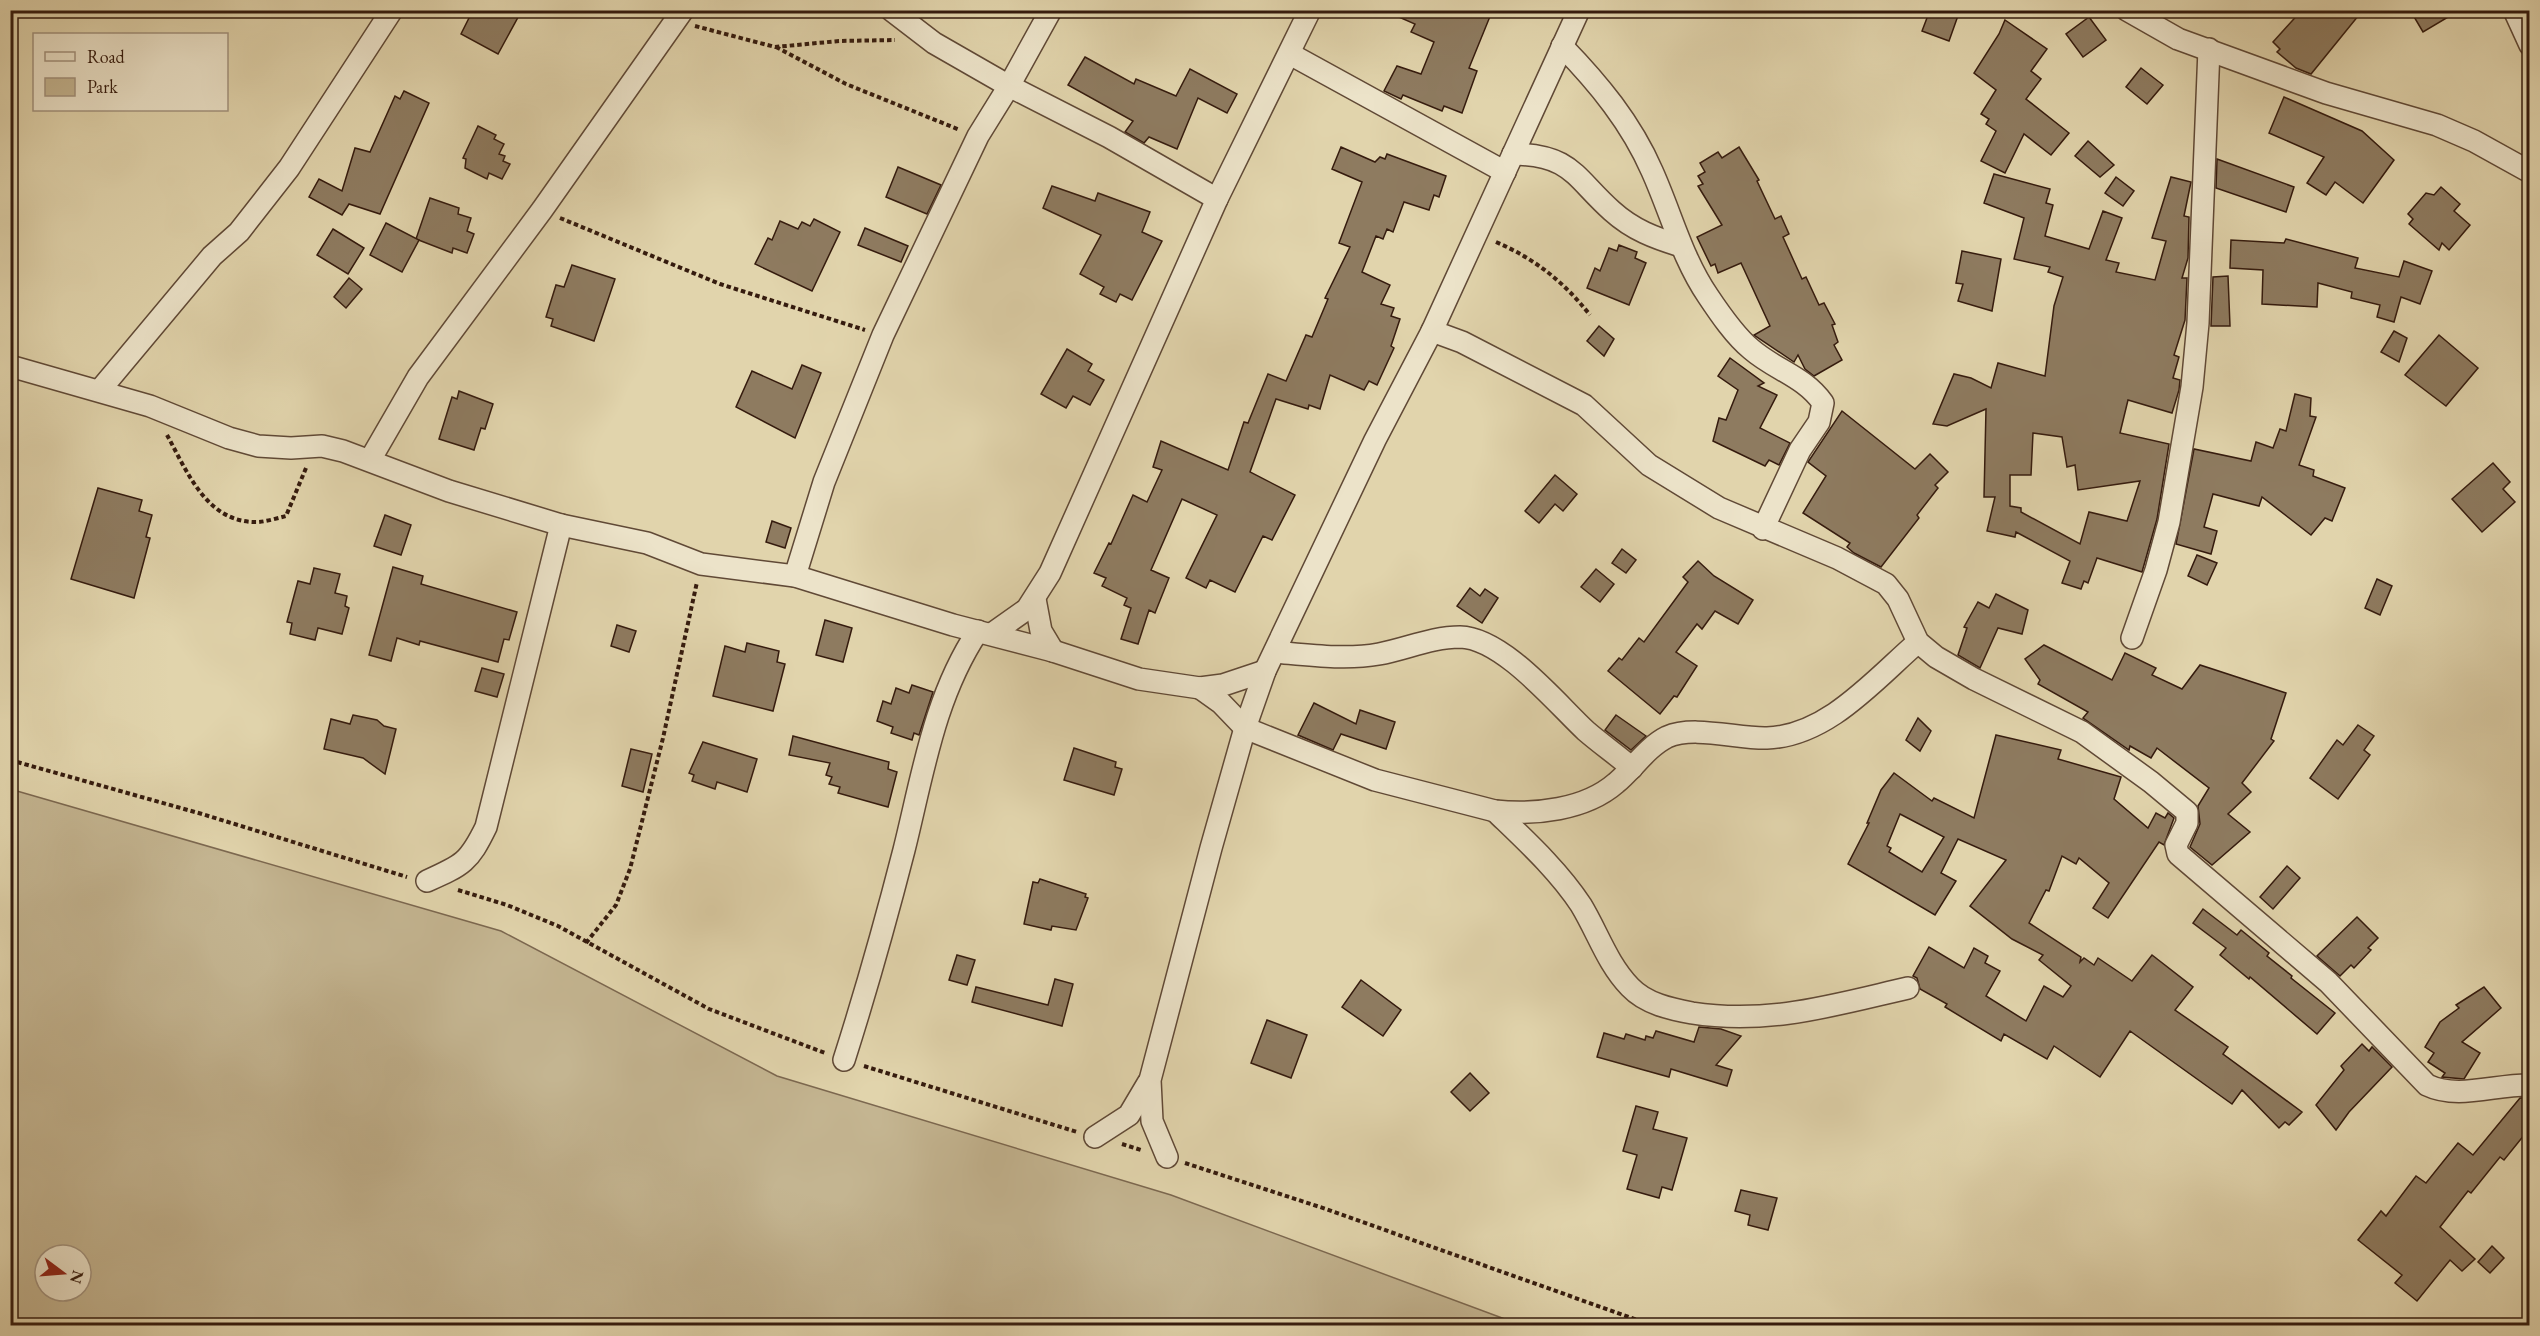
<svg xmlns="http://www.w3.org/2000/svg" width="2540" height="1336" viewBox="0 0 2540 1336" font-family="'EB Garamond',serif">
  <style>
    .green { fill: #c4b591; stroke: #7c6850; stroke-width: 1.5; fill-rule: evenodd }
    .building { fill: #8e7b60; stroke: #351b0e; stroke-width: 1.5; fill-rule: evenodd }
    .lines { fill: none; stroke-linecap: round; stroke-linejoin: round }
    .minor-casing { stroke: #604936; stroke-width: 24 }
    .path { stroke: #351b0e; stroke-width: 4; stroke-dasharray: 4.5 3; stroke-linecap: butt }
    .minor { stroke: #ece3c9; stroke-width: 21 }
  </style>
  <rect width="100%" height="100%" fill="#e1d4ac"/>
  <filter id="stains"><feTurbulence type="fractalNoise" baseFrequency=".00333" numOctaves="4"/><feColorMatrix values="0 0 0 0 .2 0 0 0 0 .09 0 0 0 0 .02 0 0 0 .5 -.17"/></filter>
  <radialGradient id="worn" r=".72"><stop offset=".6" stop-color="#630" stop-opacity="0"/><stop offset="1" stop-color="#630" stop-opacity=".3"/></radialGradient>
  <path class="green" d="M10,789L501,931L777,1076L1171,1195L1521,1325H11ZM45,1255H81V1291H45Z"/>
  <g class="building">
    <polygon points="473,10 522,10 498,54 461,34"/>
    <polygon points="1383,10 1482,10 1491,14 1469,68 1477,71 1462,113 1444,106 1442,111 1403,95 1401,99 1384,91 1397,66 1421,74 1434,42 1411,32 1415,24"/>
    <polygon points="1930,10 1960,10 1949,41 1922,31"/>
    <polygon points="2302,10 2363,10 2311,74 2296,68 2277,52 2280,49 2273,42"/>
    <polygon points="2410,10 2460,10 2423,32"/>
    <polygon points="2089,17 2106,40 2083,57 2066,34"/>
    <polygon points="2005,20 2047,49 2031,71 2041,79 2026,99 2069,133 2051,155 2024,134 2005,173 1981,161 1996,131 1986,124 1989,119 1981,114 1996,90 1974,73 1999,34"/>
    <polygon points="1085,57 1134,84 1136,79 1176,96 1190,69 1237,94 1227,113 1198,98 1177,149 1149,137 1144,143 1125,132 1133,121 1068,85"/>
    <polygon points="2141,68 2163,85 2147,104 2126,87"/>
    <polygon points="404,91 429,103 380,214 349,204 342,215 309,197 319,179 342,191 355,148 370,152 395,96 400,99"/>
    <polygon points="2284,97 2362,131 2394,160 2363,203 2335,182 2326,195 2307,183 2324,157 2269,133"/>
    <polygon points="478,126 496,135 494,139 504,144 499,154 505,156 503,161 510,164 502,179 489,173 487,179 465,168 466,159 463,158"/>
    <polygon points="2088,141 2114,165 2100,177 2075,156"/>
    <polygon points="1341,147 1375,162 1380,157 1385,159 1387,154 1446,176 1439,197 1434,195 1429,210 1404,202 1393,232 1387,229 1383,239 1376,236 1362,272 1390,285 1381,304 1394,308 1391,316 1400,319 1391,346 1394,348 1377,385 1369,381 1364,390 1330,375 1320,409 1309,405 1308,409 1276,399 1250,472 1295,495 1272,540 1263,536 1235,592 1210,580 1206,588 1186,578 1217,515 1182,499 1151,570 1169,578 1155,613 1149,610 1138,644 1121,639 1131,608 1124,605 1127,598 1102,586 1106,578 1094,573 1109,543 1111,544 1133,495 1147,502 1162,470 1153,467 1161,441 1228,470 1244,422 1248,423 1268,374 1286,381 1306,335 1312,337 1328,299 1325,298 1350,247 1339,243 1362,182 1332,169"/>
    <polygon points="1739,147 1759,180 1757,181 1775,219 1781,216 1789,234 1783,237 1802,279 1806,277 1819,305 1824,303 1835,324 1832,325 1838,342 1834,345 1842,360 1814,376 1805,369 1798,355 1794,362 1754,335 1770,326 1741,263 1718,273 1715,264 1711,266 1697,237 1722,225 1698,186 1703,184 1698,176 1705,172 1700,163 1718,152 1722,158"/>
    <polygon points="2217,159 2294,187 2286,212 2216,188"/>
    <polygon points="898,167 941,185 927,214 886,197"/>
    <path d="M1994,174L2050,189L2046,203L2053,205L2045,236L2089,249L2103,211L2122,218L2106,260L2119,263L2116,272L2155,280L2166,241L2152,238L2171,177L2191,182L2184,216L2189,217L2188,258L2182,278H2187L2185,320L2174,355L2179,357L2173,378L2180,380L2179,390L2172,413L2128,400L2120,433L2169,444L2157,519L2142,572L2097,558L2088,583L2084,581L2081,589L2062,583L2070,561L2016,532L2015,537L1987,531L1995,497H1984L1986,409L1947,426L1933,424L1954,374L1971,378L1991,388L1998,363L2045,376L2054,306L2063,277L2048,272L2050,267L2014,259L2024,218L1984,203ZM2033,433L2062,437L2067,467L2075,465L2078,490L2140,481L2127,521L2089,512L2080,544L2021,512V508L2010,506V475H2031Z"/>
    <polygon points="2116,177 2134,191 2123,206 2105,193"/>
    <polygon points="1052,186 1095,201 1098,193 1150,212 1142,232 1162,241 1132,300 1120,294 1116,302 1100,294 1104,287 1080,274 1101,235 1043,208"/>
    <polygon points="2441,187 2460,204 2454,211 2470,225 2449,250 2442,243 2439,250 2409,224 2413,219 2408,214 2426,193 2434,195"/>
    <polygon points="430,198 459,208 458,214 471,218 467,231 474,234 467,253 453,248 452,253 416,239"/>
    <polygon points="814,219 840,232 812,291 755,264 768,238 772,240 780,221 798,229 802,222 810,226"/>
    <polygon points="386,223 419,240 402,272 370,255"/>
    <polygon points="865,228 908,246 901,262 858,245"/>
    <polygon points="333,229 364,248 348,274 317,255"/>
    <polygon points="2286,239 2358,258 2355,268 2399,277 2404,261 2432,271 2420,304 2401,297 2394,322 2377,317 2380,305 2351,298 2352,292 2318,283 2317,307 2262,304 2263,270 2230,268 2231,240 2284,243"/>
    <polygon points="1619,245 1637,252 1635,258 1646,263 1629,305 1587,288 1595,268 1600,271 1609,248 1617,251"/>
    <polygon points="1962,251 2001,259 1992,311 1958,301 1963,284 1956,283"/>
    <polygon points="572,265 615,279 594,341 551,326 553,319 546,317 556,285 564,287"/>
    <polygon points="2228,276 2230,326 2211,326 2213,277"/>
    <polygon points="349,278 362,289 346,308 334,297"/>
    <polygon points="1599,326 1614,339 1604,356 1587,341"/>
    <polygon points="2394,331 2407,338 2399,362 2381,352"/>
    <polygon points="2439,335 2478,368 2446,406 2405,375"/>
    <polygon points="1067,349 1092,364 1088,371 1104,380 1090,405 1073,396 1066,408 1041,394"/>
    <polygon points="1730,358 1764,383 1758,386 1777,395 1760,428 1790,443 1779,465 1769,460 1765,466 1713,441 1719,418 1726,420 1738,390 1718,376"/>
    <polygon points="802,365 821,373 795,438 736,407 752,371 792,389"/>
    <polygon points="459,391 493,404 485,429 481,428 474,450 439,439 452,397 457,399"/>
    <polygon points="2295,394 2311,398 2310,416 2316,417 2299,465 2314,470 2313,476 2345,488 2332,521 2325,518 2311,535 2262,497 2259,506 2213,494 2204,527 2217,531 2211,554 2176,544 2194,449 2251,461 2256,442 2273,448 2280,429 2286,431"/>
    <polygon points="1842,411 1915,469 1930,454 1948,472 1935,485 1938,488 1917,515 1919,518 1881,567 1854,553 1847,547 1850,543 1803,513 1826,476 1808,462"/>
    <polygon points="2493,463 2510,482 2503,489 2515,502 2482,532 2452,499"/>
    <polygon points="1555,475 1577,494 1563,511 1555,504 1539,523 1525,511"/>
    <polygon points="98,488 142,500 139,511 152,515 146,537 150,538 134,598 71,579"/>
    <polygon points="385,515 411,525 401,555 374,546"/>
    <polygon points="772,521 791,528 785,548 766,542"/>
    <polygon points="1622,549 1636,560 1626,573 1612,563"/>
    <polygon points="2197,555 2217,563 2207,585 2188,576"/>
    <polygon points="1698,561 1714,576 1753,600 1738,624 1715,611 1702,629 1697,624 1676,652 1697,666 1677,697 1674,696 1660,714 1608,671 1619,658 1622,660 1639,638 1644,642 1688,582 1683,577"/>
    <polygon points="393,567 423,576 421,584 517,612 509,640 504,639 498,662 420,641 419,645 397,638 391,661 369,655"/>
    <polygon points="314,568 340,574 335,593 347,596 345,606 349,608 342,634 318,628 315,640 290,634 292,623 287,622 298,581 310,584"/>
    <polygon points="1596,569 1614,584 1600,602 1581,587"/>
    <polygon points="2377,579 2392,586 2380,615 2365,608"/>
    <polygon points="1470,588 1480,596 1485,589 1498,598 1482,623 1457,606"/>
    <polygon points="1996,594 2028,610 2022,634 1998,628 1980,668 1958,655 1967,628 1964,627 1978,602 1989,608"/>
    <polygon points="825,620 852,628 843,662 816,655"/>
    <polygon points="617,625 636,631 629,652 611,646"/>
    <polygon points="747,643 779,651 777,662 785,664 773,711 713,696 725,646 745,652"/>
    <polygon points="2044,645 2112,680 2125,653 2156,668 2152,675 2182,689 2200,665 2286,693 2271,739 2274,741 2242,783 2251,792 2228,814 2250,832 2212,865 2190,847 2200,824 2198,806 2209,788 2157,748 2151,758 2130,746 2129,750 2083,718 2088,712 2038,684 2040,680 2025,659"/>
    <polygon points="482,668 504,674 497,697 475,691"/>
    <polygon points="912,685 933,692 919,735 914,733 912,740 891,733 893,727 877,721 883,701 891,704 896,688 909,693"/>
    <polygon points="1314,703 1356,724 1360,710 1395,722 1386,749 1341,734 1333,750 1298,735"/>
    <polygon points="353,715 377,720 384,726 396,729 385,774 363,758 324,749 331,719 350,724"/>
    <polygon points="1616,715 1646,736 1631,750 1605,730"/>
    <polygon points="1918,718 1931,731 1920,751 1906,740"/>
    <polygon points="2358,725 2374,736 2364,750 2370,755 2338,799 2310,778 2337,740 2343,745"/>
    <path d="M1996,735L2061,750L2058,759L2121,777L2114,799L2148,828L2156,813L2165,818L2168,813L2174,818L2164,845L2159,842L2108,918L2093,908L2109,883L2079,858L2076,864L2062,856L2049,891L2046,890L2029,923L2081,957L2080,962L2084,958L2094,965L2098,958L2132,981L2152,955L2193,987L2175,1010L2228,1047L2223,1054L2302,1112L2289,1125L2285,1122L2279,1128L2242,1090L2232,1104L2130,1031L2100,1077L2054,1046L2047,1059L2004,1034L2001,1041L1945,1007L1947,1004L1920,989L1917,978L1913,976L1929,947L1964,968L1974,948L1988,956L1985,963L2000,971L1986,996L2026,1021L2044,986L2063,997L2071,986L2039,960L2043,955L2012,939L1970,906L2006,860L1958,839L1941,873L1956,881L1935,915L1848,864L1869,823H1867L1881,790L1894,773L1932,801L1934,798L1974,818ZM1900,814L1944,837L1922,872L1889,852L1891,848L1887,846Z"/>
    <polygon points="793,736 889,762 888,769 897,772 888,807 838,793 840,787 829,784 832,777 826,775 830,763 789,755"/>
    <polygon points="703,742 757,759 747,792 717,782 715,789 692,781 694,775 689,773"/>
    <polygon points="1074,748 1116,762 1115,767 1122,769 1114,795 1064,780"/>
    <polygon points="631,749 652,754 643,792 622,786"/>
    <polygon points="2287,866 2300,878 2273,909 2260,897"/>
    <polygon points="1040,879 1086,894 1085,897 1088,898 1076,930 1052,926 1051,930 1024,924 1033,882 1038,883"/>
    <polygon points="2203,909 2237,935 2241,930 2269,953 2267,956 2292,976 2291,978 2335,1013 2317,1034 2250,977 2249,979 2220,955 2226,948 2193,923"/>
    <polygon points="2357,917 2378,938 2368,948 2371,950 2354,968 2351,965 2340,976 2317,956"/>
    <polygon points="957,955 975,960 967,985 949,980"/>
    <polygon points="1055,979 1073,984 1062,1026 972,1002 976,987 1048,1005"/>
    <polygon points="1361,980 1401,1010 1383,1036 1342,1007"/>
    <polygon points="2484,987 2501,1008 2462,1042 2480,1053 2464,1079 2442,1077 2445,1073 2428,1062 2434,1053 2425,1047 2440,1022 2459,1008 2456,1005"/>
    <polygon points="1267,1020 1307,1035 1291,1078 1251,1063"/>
    <polygon points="1699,1027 1721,1029 1741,1036 1716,1065 1732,1070 1727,1086 1671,1069 1669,1077 1597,1057 1604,1033 1624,1039 1626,1034 1645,1040 1646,1036 1653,1038 1656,1031 1694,1042"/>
    <polygon points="2362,1044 2369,1051 2372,1047 2392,1067 2349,1112 2336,1130 2316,1105 2344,1070 2341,1066"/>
    <polygon points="1470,1073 1489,1093 1470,1111 1451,1092"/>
    <polygon points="2520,1098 2529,1098 2529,1129 2504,1160 2500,1157 2471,1193 2468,1191 2440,1227 2475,1259 2462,1271 2450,1260 2417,1301 2395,1283 2402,1275 2358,1240 2381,1211 2386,1216 2416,1176 2426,1183 2458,1143 2473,1155"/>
    <polygon points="1636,1106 1658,1112 1653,1129 1687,1138 1672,1190 1662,1187 1659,1198 1627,1189 1637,1155 1623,1151"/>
    <polygon points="1741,1190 1777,1198 1768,1230 1748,1225 1750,1215 1735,1211"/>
    <polygon points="2492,1246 2504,1258 2490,1273 2478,1262"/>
  </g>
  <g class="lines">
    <defs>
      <g id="minor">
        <polyline points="891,10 934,43 1009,86 1109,137 1217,199"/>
        <polyline points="2127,10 2178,39 2326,93 2437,125 2474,141 2530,172"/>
        <polyline points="2514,10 2530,45"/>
        <path d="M1562,46C1599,84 1631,123 1652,171C1671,213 1682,258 1708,296C1720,314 1735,336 1751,349C1775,370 1804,376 1823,403L1819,422L1800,450L1763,529"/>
        <polyline points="1290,54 1505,172"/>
        <path d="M1513,154C1572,155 1574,177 1612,211C1633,230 1655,238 1681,246"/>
        <path d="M1432,331L1462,342L1584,405L1649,465L1719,508L1837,558L1886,584L1898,599L1918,642L1936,657L1974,679L2082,732L2151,782L2187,812V823L2176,845L2178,854L2328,982L2427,1085C2458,1100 2496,1084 2530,1085"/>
        <polyline points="10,366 150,406 229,438 258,446 291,448 322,446 343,451 449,491 561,525 647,543 701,564 795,576 953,625 1053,651 1139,679 1200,688 1223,685 1265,671"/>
        <polyline points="100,390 212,256 239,232 289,168 392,10"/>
        <polyline points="370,460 418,377 542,210 683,10"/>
        <polyline points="795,576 824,482 883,335 978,136 1009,86 1051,10"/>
        <polyline points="1035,599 1041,631 1053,651"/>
        <polyline points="993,633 1027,609 1050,573 1217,199 1310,10"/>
        <polyline points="2132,638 2156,570 2169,522 2192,387 2198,323 2209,49"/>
        <path d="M1275,652C1309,655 1346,660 1379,654C1406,649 1432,637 1460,637C1503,638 1556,703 1586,731C1601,744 1617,755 1632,768"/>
        <path d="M1200,688L1221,703L1245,728L1375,780L1495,811C1535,815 1585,810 1616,783C1633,769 1647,747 1667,737C1694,725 1738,739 1767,738C1828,736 1875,679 1918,642"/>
        <path d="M1495,811C1525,840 1558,870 1581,905C1598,933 1607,963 1630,987C1646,1004 1671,1009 1692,1013C1769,1025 1834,1005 1908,988"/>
        <path d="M427,881C463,865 469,862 486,827L561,525"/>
        <path d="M844,1060C866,991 886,920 904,850C923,774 934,697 978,631"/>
        <polyline points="1095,1137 1129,1115 1148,1083"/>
        <polyline points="1167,1157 1152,1121 1150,1080 1211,848 1245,728 1265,671 1375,440 1432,331 1579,10"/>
      </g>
    </defs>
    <use href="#minor" class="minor-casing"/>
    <g class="path">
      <polyline points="695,26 775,47 839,41 895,40"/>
      <polyline points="776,47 846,84 960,130"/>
      <polyline points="560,218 720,284 865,330"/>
      <path d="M1496,242C1535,259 1563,281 1590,315"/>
      <path d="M167,435C188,473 207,524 259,522C268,521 278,518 286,516L306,468"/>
      <polyline points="10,760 202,814 407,877"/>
      <polyline points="458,890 507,905 558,926 709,1009 825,1053"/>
      <polyline points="586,943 616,905 630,869 663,738 697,582"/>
      <polyline points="864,1066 1077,1132"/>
      <polyline points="1122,1144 1141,1150"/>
      <polyline points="1185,1163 1326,1209 1654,1326"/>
      <polyline points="2524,1251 2530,1252"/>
    </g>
    <use href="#minor" class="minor"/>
  </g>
  <rect width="2540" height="1336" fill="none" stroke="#e1d4ac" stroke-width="36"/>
  <rect x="12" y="12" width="2516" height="1312" fill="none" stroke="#351b0e" stroke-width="3"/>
  <rect x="18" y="18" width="2504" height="1300" fill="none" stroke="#351b0e" stroke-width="1.5"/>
  <rect x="33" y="33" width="195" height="78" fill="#ece3c9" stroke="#a3937e" stroke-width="1.5"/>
  <rect x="45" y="52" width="30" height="9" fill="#ece3c9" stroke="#a3937e" stroke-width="1.5"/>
  <text x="87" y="63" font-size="18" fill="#351b0e">Road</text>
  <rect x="45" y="78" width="30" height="18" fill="#c4b591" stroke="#a3937e" stroke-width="1.5"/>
  <text x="87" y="93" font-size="18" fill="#351b0e">Park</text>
  <g transform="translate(63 1273) rotate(106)"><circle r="28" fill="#ece3c9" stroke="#a3937e" stroke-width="1.5"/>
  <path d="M0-4.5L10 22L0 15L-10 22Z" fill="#8f2418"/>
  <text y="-9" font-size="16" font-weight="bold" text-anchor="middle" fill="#351b0e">N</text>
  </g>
  <rect width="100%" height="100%" filter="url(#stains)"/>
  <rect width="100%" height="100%" fill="url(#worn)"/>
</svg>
